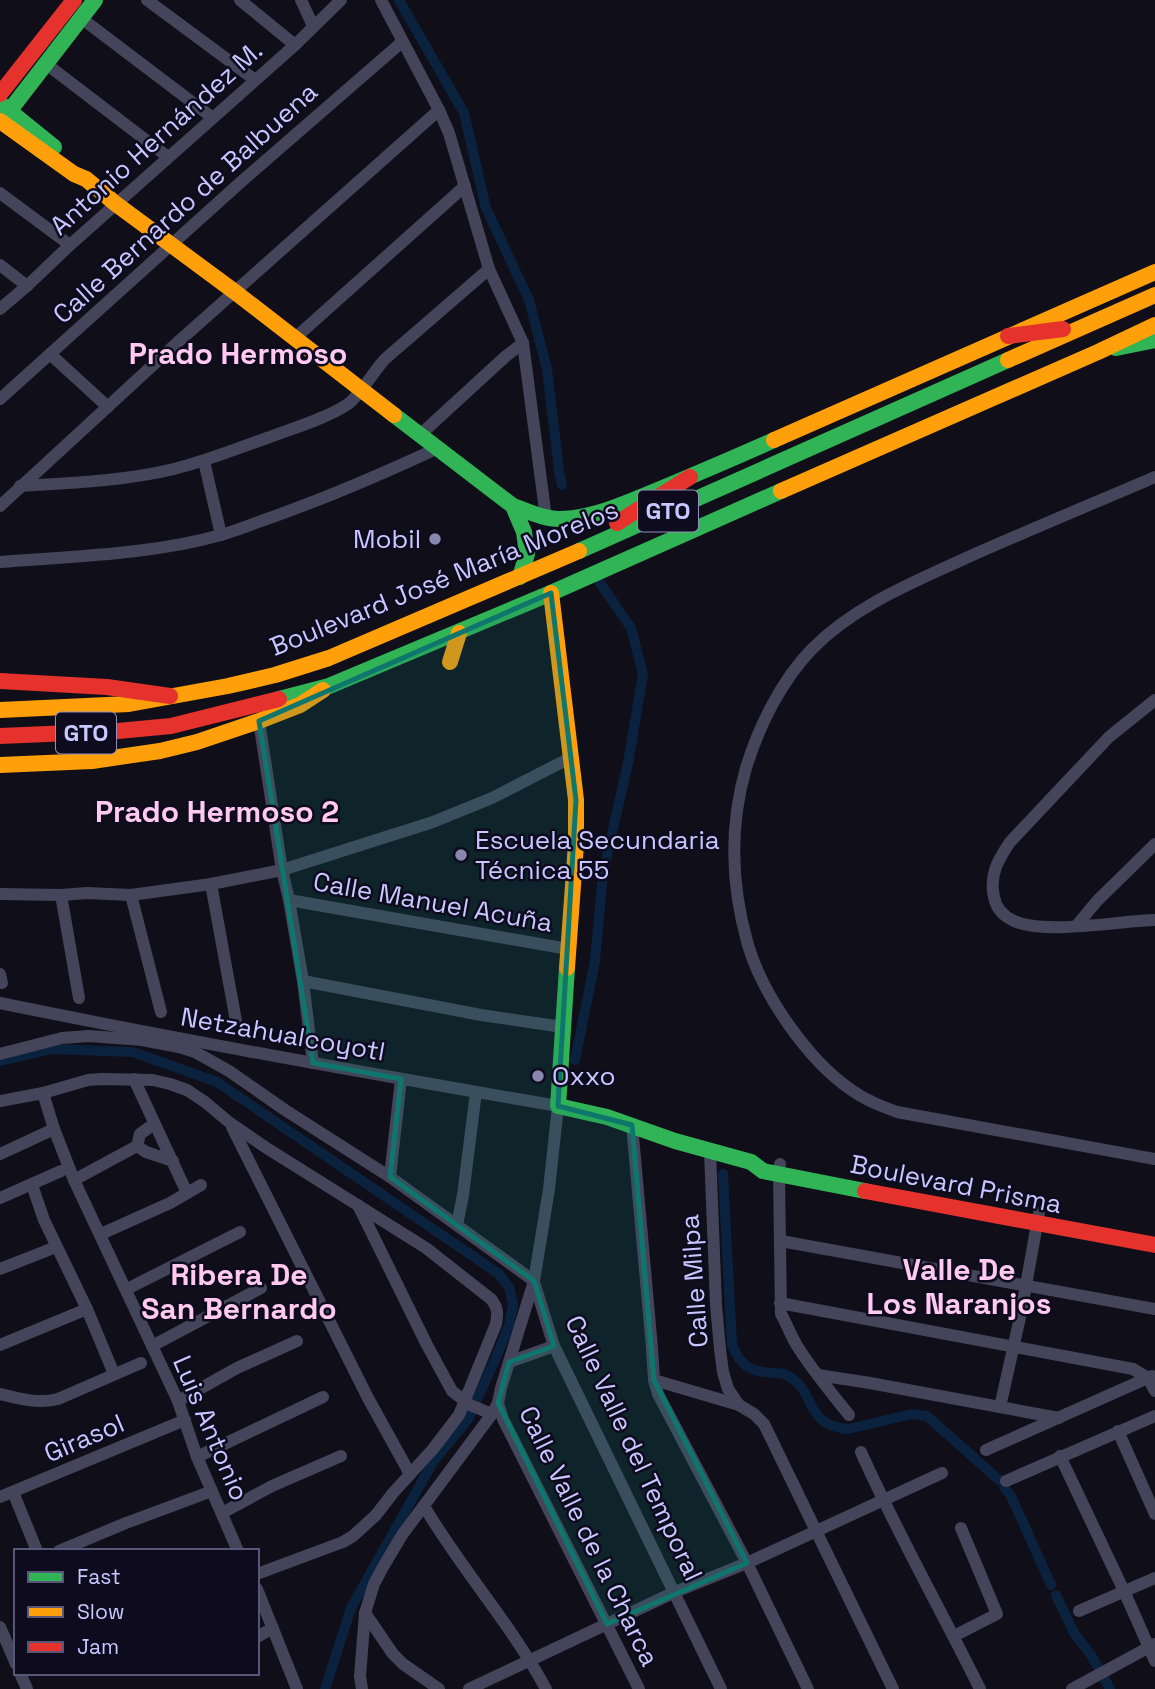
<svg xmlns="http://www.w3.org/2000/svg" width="1155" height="1689" viewBox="0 0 1155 1689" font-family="'Space Grotesk',sans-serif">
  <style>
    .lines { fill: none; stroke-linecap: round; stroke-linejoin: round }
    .canal { stroke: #0b223e; stroke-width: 10 }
    .street { stroke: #44455a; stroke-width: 12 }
    .fast { stroke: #30b455; stroke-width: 16 }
    .slow { stroke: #ff9f0a; stroke-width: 16 }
    .jam { stroke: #e5322d; stroke-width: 16 }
    .marked { fill: #0f766e; fill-opacity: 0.2; stroke: #0f766e; stroke-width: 5; stroke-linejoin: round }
    .poi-dot { fill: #8887ae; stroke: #0d0b1d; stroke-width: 2.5 }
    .labels { text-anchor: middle; stroke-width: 5; stroke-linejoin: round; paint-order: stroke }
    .shield { fill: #0d0b1d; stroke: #918fbb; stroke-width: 2 }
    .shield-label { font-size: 24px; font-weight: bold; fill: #c9c7ff }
    .street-label { font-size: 26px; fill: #c9c7ff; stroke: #0d0b1d }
    .poi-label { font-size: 26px; fill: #c9c7ff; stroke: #0d0b1d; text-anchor: start }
    .quarter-label { font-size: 30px; font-weight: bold; fill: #ffc9f0; stroke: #0d0b1d }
  </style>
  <rect width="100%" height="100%" fill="#100f19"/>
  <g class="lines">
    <g class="canal">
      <polyline points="399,0 464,113 486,208 529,300 547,369 559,471 562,485"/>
      <polyline points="575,1060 595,961 603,873 628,763 643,674 631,628 600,583"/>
      <polyline points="0,1061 52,1049 133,1052 217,1082 499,1274 509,1287 513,1304 509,1326 497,1355 469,1418 433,1462 351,1608 325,1689"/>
      <path d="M723,1174L732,1345C741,1367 751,1372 774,1373C780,1373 785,1373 790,1377C817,1394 804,1425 848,1429L912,1414L927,1416L999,1480"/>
      <polyline points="1004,1487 1011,1496 1051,1585"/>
      <polyline points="1056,1595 1074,1633 1091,1655 1110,1689"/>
    </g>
    <g class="street">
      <polyline points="147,0 255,80"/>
      <polyline points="240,0 295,45"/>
      <polyline points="301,0 313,26"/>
      <polyline points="381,0 439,110 449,133 489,269 523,343 546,518"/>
      <polyline points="81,18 213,118"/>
      <polyline points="45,63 168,157"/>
      <polyline points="0,193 70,245"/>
      <polyline points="0,265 27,286"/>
      <polyline points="0,309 27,286 70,245 295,45 341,0"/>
      <polyline points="295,338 465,186"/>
      <polyline points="50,354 108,407"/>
      <polyline points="0,399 242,181 402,42"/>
      <polyline points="421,434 506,356 523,343"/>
      <polyline points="204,461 221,535"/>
      <path d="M1155,477C1092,504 1029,530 966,558C912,583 854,606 812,649C781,681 759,726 746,768C729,827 731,886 748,945C763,995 807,1059 850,1089C865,1100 881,1106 897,1112L1155,1159"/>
      <path d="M20,486C71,483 124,481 174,469C207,461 238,448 270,437C294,428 327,418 348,404C361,394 373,372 385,359L489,269"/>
      <polyline points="0,506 178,342 439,110"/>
      <path d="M0,562C74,556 149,555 221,535C235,531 248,526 261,521C322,500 380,475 438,448"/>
      <path d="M1155,700L1109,737L1010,842C998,860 989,875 994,897C996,908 1003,916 1014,921C1047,935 1117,921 1155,920"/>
      <polyline points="259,721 282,870 289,900 303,981 313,1063"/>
      <polyline points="211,884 236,1021"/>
      <polyline points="0,894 61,895 87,893 131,895 211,884 282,870 433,822 492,798 572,757"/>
      <polyline points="61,895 79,998"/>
      <polyline points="131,895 161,1012"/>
      <polyline points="289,900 568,949"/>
      <polyline points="1077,925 1097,901 1155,844"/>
      <polyline points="0,974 2,983"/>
      <polyline points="303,981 481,1015 563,1027"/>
      <path d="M0,1003C185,1041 371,1074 558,1106L549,1189L534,1281L501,1388L498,1403L492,1414L402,1535L383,1567L374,1584L365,1613L360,1676L362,1689"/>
      <polyline points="0,1054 62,1038 89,1036 142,1040 179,1047 195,1052 229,1071 285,1110 390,1177 534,1281"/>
      <polyline points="134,1079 187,1193"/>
      <polyline points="43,1093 54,1129 74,1180 178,1401 197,1457 238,1551"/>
      <path d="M0,1101L43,1093L88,1080L101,1079L153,1080L170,1084L187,1090L205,1102L230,1123L265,1147L426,1248L491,1299C498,1308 498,1313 496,1324L459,1415L433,1449L393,1493L376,1515L353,1536L343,1542L257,1574"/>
      <polyline points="632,1125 652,1348 654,1380 658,1394 747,1563 808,1689"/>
      <polyline points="232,1127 368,1398 410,1474"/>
      <polyline points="137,1146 146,1152 173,1161"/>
      <polyline points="137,1146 140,1134 154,1124"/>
      <polyline points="710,1151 716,1305 720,1349 723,1372 728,1389 739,1405"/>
      <polyline points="0,1154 54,1129"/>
      <path d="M780,1164L779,1175L781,1314C787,1324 790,1334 796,1344C811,1369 831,1392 849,1415"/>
      <polyline points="390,1177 401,1079"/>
      <polyline points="74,1180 137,1146"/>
      <polyline points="32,1185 44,1220 87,1309 114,1374"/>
      <polyline points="0,1198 61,1171"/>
      <polyline points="358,1205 427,1345 452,1391 470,1405 492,1414"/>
      <polyline points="457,1225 463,1195 476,1092"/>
      <polyline points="101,1234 170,1203 201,1185"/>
      <polyline points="781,1241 1155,1309"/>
      <polyline points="0,1269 56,1247"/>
      <polyline points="534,1282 554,1346 721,1689"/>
      <polyline points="127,1289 240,1232"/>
      <polyline points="780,1303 1133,1369 1148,1378 1155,1391"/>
      <polyline points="0,1345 87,1309"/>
      <polyline points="152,1346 261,1288"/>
      <polyline points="509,1362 554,1346"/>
      <polyline points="818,1375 870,1383 1059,1418"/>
      <polyline points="654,1380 739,1405 754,1414 764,1424 893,1689"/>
      <path d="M0,1394C20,1399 38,1404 58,1399L141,1363"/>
      <polyline points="178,1401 237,1368 297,1341"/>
      <polyline points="498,1403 503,1419 639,1689"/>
      <polyline points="1000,1407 1021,1313 1039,1213"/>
      <polyline points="1118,1431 1155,1514"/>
      <polyline points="986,1450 1152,1376"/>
      <path d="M861,1452C897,1533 941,1610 980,1689"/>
      <polyline points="1060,1456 1124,1591 1155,1661"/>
      <polyline points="197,1457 323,1397"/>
      <polyline points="1006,1481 1155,1416"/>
      <polyline points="13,1492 37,1551"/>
      <polyline points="0,1497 185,1420"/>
      <path d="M424,1506C461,1569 511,1624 546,1689"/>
      <polyline points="222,1513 272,1486 341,1456"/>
      <polyline points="59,1551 126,1523 212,1491"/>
      <polyline points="257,1589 297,1689"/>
      <polyline points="1079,1611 1155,1578"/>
      <polyline points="365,1613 393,1654 403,1664 439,1689"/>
      <polyline points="0,1627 16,1664"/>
      <polyline points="954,1636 997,1614 961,1528"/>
      <polyline points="257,1637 273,1628"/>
      <polyline points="20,1673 27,1689"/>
      <polyline points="469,1689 675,1592 747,1563 942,1473"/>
      <polyline points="1072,1689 1155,1644"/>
    </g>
    <g class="fast">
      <polyline points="2,105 54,147"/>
      <polyline points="0,123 95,0"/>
      <polyline points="1116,348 1155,340"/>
      <polyline points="394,415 513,506 524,532 527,554 520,577"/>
      <path d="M513,506C528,511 543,519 559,519C590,519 618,506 646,495C689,477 732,459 774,440"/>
      <polyline points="579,551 1008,360"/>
      <polyline points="279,699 329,686 551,593 781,491"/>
      <polyline points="567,968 558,1106 607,1117 675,1141 751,1162 763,1171 865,1191"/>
    </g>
    <g class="slow">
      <polyline points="0,121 74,174 86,179 116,204 235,292 394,415"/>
      <polyline points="1008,360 1155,295"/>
      <polyline points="774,440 1155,272"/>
      <polyline points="781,491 1098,352 1155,325"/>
      <polyline points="551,593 576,800 576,844 567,968"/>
      <polyline points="450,662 459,633"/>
      <polyline points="0,710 129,704 228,686 275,675 329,658 579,551"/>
      <polyline points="0,765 92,761 160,751 197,742 259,721 300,705 323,690"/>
    </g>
    <g class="jam">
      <polyline points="0,94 74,0"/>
      <polyline points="1008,336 1063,329"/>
      <polyline points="617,523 690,477"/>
      <polyline points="0,681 107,687 170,696"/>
      <polyline points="0,736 118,731 171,726 279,699"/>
      <polyline points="865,1191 1155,1245"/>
    </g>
  </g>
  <path class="marked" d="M551,593L576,800L558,1106L632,1125L654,1380L747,1563L607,1624L498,1403L509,1362L554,1346L534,1281L390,1177L401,1079L313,1063L259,721Z"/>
  <g class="poi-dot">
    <circle cx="435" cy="539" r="7"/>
    <circle cx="461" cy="855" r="7"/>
    <circle cx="538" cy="1076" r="7"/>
  </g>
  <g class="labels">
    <g class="shield">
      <rect x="638" y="490.5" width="60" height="41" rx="5"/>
      <rect x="56" y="712.5" width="60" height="41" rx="5"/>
    </g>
    <g class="shield-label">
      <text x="668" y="519">GTO</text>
      <text x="86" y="741">GTO</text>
    </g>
    <g class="street-label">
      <text transform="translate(156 138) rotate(-42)" y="9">Antonio Hernández M.</text>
      <text transform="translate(185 203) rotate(-42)" y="9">Calle Bernardo de Balbuena</text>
      <text transform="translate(444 578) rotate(-22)" y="9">Boulevard José María Morelos</text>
      <text transform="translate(433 902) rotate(10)" y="9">Calle Manuel Acuña</text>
      <text transform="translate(283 1034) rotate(10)" y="9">Netzahualcoyotl</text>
      <text transform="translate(956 1184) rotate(11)" y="9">Boulevard Prisma</text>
      <text transform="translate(694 1281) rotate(-94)" y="9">Calle Milpa</text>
      <text transform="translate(211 1428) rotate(67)" y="9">Luis Antonio</text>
      <text transform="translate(84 1438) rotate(-23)" y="9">Girasol</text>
      <text transform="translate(634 1448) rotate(65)" y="9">Calle Valle del Temporal</text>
      <text transform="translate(589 1536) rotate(64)" y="9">Calle Valle de la Charca</text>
    </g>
    <g class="poi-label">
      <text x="421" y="548" text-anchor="end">Mobil</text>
      <text x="475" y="849">Escuela Secundaria<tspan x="475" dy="30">Técnica 55</tspan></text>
      <text x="552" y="1085">Oxxo</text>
    </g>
    <g class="quarter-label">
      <text x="238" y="364">Prado Hermoso</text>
      <text x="217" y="822">Prado Hermoso 2</text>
      <text x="959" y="1280">Valle De<tspan x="959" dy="34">Los Naranjos</tspan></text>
      <text x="239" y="1285">Ribera De<tspan x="239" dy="34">San Bernardo</tspan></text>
    </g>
  </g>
  <rect x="14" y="1549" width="245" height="126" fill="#0d0b1d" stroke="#585677" stroke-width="2"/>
  <rect x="28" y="1572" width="35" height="10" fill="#30b455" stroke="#585677" stroke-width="2"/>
  <text x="77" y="1584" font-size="21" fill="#c9c7ff">Fast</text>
  <rect x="28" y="1607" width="35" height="10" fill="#ff9f0a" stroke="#585677" stroke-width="2"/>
  <text x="77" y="1619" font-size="21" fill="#c9c7ff">Slow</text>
  <rect x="28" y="1642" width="35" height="10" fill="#e5322d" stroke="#585677" stroke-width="2"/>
  <text x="77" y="1654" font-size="21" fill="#c9c7ff">Jam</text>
</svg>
